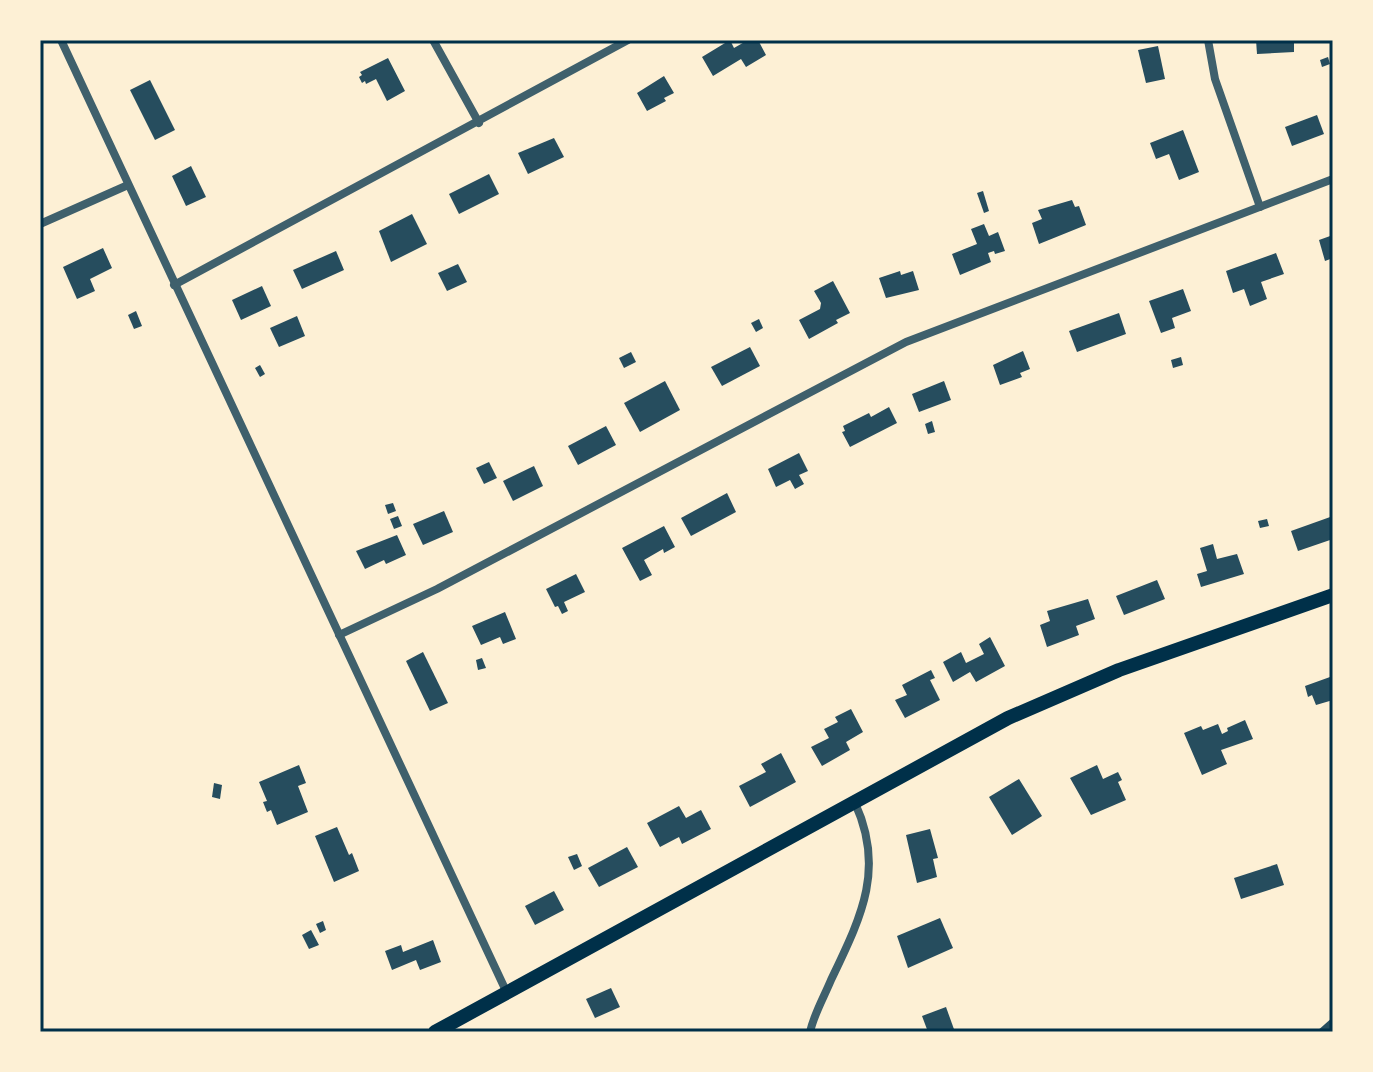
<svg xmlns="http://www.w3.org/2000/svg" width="1373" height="1072" viewBox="0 0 1373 1072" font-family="Figtree,sans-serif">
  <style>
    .building { fill: #264d5e }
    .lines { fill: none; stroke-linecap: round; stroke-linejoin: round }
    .minor { stroke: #3f606c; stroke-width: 8 }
    .secondary { stroke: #003049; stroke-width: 14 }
    .neatline { fill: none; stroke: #003049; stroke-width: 3 }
  </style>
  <rect width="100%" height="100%" fill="#fdf0d5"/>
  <g class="building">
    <polygon points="730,40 734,48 748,40 758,40 766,55 746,67 741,59 713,76 702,57"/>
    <polygon points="1256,40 1294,40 1294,52 1257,54"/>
    <polygon points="1158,46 1165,79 1146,83 1138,50"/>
    <polygon points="1328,57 1330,64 1322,67 1320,60"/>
    <polygon points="388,58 405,91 387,101 376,79 366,84 365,81 362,83 359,77 362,75 360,72"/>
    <polygon points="664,76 674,93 664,98 666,101 647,111 637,93"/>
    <polygon points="150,80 175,130 155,140 130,90"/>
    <polygon points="1317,115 1324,134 1292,146 1285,127"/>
    <polygon points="1183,130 1199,172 1179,180 1169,154 1156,159 1150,143"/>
    <polygon points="554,138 564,157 528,174 518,153"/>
    <polygon points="191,166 206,197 186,206 172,176"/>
    <polygon points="489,174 499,194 459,214 449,194"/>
    <polygon points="983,191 989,211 984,213 977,193"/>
    <polygon points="1072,200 1075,207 1079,206 1086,225 1039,244 1032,223 1042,219 1038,210"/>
    <polygon points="412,214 427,244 391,262 379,231"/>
    <polygon points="984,224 989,236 998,232 1005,251 995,254 994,251 988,253 991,262 960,275 952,254 977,244 971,229"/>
    <polygon points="1333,235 1333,258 1325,261 1319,240"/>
    <polygon points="103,248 112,268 90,279 95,291 77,299 63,267"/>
    <polygon points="336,251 344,270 302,289 293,270"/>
    <polygon points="1276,253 1284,274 1261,282 1267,299 1250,306 1244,289 1233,293 1226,271"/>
    <polygon points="458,264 467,282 447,291 438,273"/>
    <polygon points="900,271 901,275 913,271 919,290 886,298 879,278"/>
    <polygon points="833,281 850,313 836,320 838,323 809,339 799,320 820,309 821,303 814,291"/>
    <polygon points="262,286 271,306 241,320 232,300"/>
    <polygon points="1183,289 1191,311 1172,318 1175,328 1161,333 1149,301"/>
    <polygon points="136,311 142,326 134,329 128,315"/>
    <polygon points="1119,313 1126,334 1077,352 1069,331"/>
    <polygon points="297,316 305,336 279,347 270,328"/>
    <polygon points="759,319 763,328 756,332 751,323"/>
    <polygon points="750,347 760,366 722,386 711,367"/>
    <polygon points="1023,351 1030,369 1020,373 1022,377 1000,385 993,365"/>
    <polygon points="631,352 636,362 624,368 619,358"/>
    <polygon points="1181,357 1183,365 1173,368 1171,360"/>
    <polygon points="260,365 265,374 260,377 255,368"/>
    <polygon points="665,381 680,410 640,432 624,403"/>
    <polygon points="944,381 951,400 919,412 912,394"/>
    <polygon points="889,407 897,423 850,447 842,432 845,431 843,426 869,413 871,417"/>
    <polygon points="932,421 935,432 928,434 925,424"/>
    <polygon points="606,426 616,445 578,465 568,446"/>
    <polygon points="799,453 808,471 799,475 804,484 795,489 790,480 776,487 768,469"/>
    <polygon points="489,462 497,478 484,484 476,468"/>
    <polygon points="534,466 543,486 513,501 503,481"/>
    <polygon points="727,493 736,512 691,536 681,518"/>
    <polygon points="393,503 396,511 388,514 385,505"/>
    <polygon points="444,511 453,532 423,545 413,524"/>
    <polygon points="398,516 402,526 394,529 390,519"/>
    <polygon points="1333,516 1333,539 1298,551 1291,531"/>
    <polygon points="1267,519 1269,526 1260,528 1258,521"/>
    <polygon points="664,526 675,547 664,553 663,549 644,560 652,575 640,581 622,548"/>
    <polygon points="397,535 406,555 386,564 384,560 365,569 356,551"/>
    <polygon points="1213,544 1217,559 1237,554 1244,574 1201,587 1197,574 1207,571 1200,548"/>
    <polygon points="576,574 585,592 564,602 568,611 562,614 558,606 555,607 546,589"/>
    <polygon points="1157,580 1165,599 1124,615 1116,596"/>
    <polygon points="1088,599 1095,619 1076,626 1079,635 1047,647 1040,625 1050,621 1047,611"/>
    <polygon points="505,612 516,639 503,644 500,637 481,645 472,626"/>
    <polygon points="990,637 1005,666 976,682 970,672 953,682 943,662 961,652 966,663 984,654 979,644"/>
    <polygon points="423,652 448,703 430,711 406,661"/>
    <polygon points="482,658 486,668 478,670 476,660"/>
    <polygon points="931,670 935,678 930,680 940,700 905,718 895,700 907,695 902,685"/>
    <polygon points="1330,677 1333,700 1316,705 1312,695 1308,697 1305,686"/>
    <polygon points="851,709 863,732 846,742 850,750 822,766 811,747 829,738 824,729 838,722 835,717"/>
    <polygon points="1245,720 1253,739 1221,750 1227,764 1202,775 1184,733 1201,726 1203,730 1218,724 1222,734 1228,731 1227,728"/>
    <polygon points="781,753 796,782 750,807 739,786 766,772 761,764"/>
    <polygon points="299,765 306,783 298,786 308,812 277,825 271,810 267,812 263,802 267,801 259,782"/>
    <polygon points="1097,765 1103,779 1118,772 1122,780 1118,782 1126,800 1091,815 1070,778"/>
    <polygon points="1019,779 1042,816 1012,835 989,797"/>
    <polygon points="214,783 222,785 220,799 212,797"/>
    <polygon points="679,806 686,818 701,810 711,829 682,844 679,837 660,847 647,823"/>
    <polygon points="337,827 349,855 352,853 359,871 334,882 315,836"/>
    <polygon points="930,829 938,858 933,859 937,877 917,883 906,835"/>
    <polygon points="627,847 638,867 599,887 588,868"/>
    <polygon points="577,854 582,866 574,870 568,857"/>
    <polygon points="1277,864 1284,885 1241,899 1234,878"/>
    <polygon points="554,891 564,910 535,925 525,906"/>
    <polygon points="940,918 953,948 908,968 897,936"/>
    <polygon points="323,921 326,930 320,933 316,924"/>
    <polygon points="311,930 319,945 309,949 302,935"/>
    <polygon points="433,940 441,962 420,970 416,960 392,970 385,951 401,945 403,952"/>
    <polygon points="611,988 620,1007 595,1018 586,999"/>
    <polygon points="946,1007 955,1032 928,1032 922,1016"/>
    <polygon points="1333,1017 1333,1032 1316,1032"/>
  </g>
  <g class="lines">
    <g class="minor">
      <polyline points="61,40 507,993"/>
      <polyline points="433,40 479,123"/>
      <polyline points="1208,40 1215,79 1260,207"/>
      <polyline points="40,224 128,185"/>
      <polyline points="174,285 628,40"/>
      <polyline points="339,635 437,589 906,342 1333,179"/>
      <path d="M810,1032C814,1014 824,997 831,980C860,919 886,870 855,803"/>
    </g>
    <polyline class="secondary" points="435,1032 1008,718 1119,670 1333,595"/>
  </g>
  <rect width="1373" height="1072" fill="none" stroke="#fdf0d5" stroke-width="84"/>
  <rect x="42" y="42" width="1289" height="988" class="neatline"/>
</svg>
